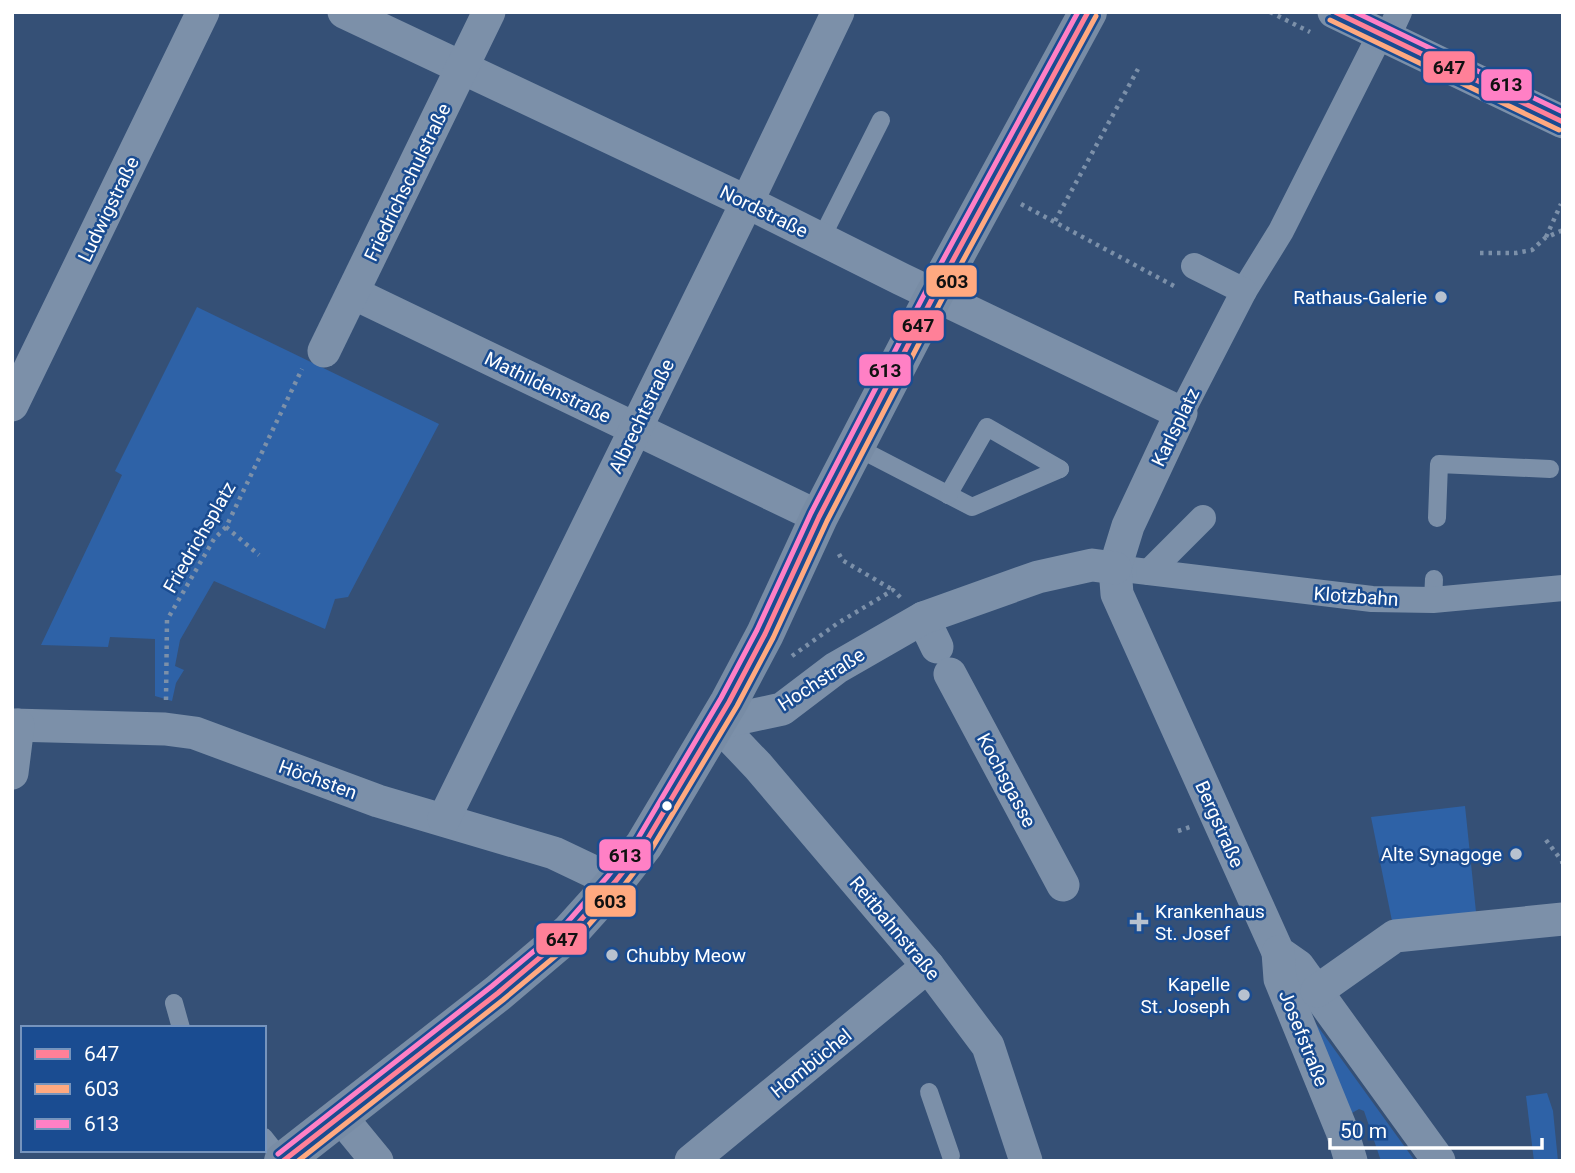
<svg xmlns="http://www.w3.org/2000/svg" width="1575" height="1173" viewBox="0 0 1575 1173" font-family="Roboto,sans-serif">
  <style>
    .green { fill: #2e62a7 }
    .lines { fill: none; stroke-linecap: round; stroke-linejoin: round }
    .path { stroke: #7c90a9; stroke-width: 4.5; stroke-dasharray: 3.5 5; stroke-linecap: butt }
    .service { stroke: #7c90a9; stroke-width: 18 }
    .pedestrian { stroke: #7c90a9; stroke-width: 26 }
    .minor { stroke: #7c90a9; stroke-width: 33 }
    .secondary { stroke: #788ca5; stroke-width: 38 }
    .bus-1-casing { stroke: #1a4c91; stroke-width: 10 }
    .bus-2-casing { stroke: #1a4c91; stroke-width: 10 }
    .bus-3-casing { stroke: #1a4c91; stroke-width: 10 }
    .bus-1 { stroke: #ff8098; stroke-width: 5 }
    .bus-2 { stroke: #ffa980; stroke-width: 5 }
    .bus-3 { stroke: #ff80c5; stroke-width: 5 }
    .poi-dot { fill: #b8c2cf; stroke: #1a4c91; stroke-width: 2.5 }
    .bus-dot { fill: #fff; stroke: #1a4c91; stroke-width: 2.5 }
    .labels { text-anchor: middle; stroke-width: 5; stroke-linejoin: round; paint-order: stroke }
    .street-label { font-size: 19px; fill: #fff; stroke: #1a4c91 }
    .poi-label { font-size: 19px; fill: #fff; stroke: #1a4c91; text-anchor: end }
    .line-badge { stroke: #1a4c91; stroke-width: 2.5 }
    .pale-badge-label { font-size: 19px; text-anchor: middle; font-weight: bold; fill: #111 }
  </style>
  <rect width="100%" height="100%" fill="#355076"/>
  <g class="green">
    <polygon points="197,307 439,424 348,597 335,599 325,629 214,581 180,640 175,666 184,670 176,683 172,701 155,696 155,639 110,637 108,647 41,645 122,475 115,471"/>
    <polygon points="1465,806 1476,912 1392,921 1371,817"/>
    <polygon points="1311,1017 1415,1161 1381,1161 1364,1111 1359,1109 1350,1114"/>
    <polygon points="1547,1093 1553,1111 1558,1161 1534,1161 1526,1096"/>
  </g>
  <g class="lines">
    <g class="path">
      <polyline points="1270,12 1310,32"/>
      <polyline points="1021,204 1174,286"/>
      <polyline points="1055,221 1138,69"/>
      <polyline points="1546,237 1561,204"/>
      <polyline points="1480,253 1516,253 1532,250 1545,238 1563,230"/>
      <polyline points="226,527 259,555"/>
      <polyline points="839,554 842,560 893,590"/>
      <polyline points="792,656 838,623 893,590 901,598"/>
      <polyline points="166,700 167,620 214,539 226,527 302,369"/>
      <polyline points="1178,831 1190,827"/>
      <polyline points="1546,840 1562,861 1563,867"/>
    </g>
    <g class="service">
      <polyline points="821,239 881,120"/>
      <polyline points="856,447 972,507 1060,469"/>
      <polyline points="948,495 987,427 1060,469"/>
      <polyline points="1437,518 1439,464 1550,469"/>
      <polyline points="1433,600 1434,579"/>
      <polyline points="174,1003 181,1028"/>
      <polyline points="929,1092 951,1156"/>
      <polyline points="264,1137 283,1161"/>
    </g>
    <g class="pedestrian">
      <polyline points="1387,38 1399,12"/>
      <polyline points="1244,291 1281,231 1380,35"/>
      <polyline points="1181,413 1244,291 1194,266"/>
      <polyline points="1115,568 1372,599 1433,600 1563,588"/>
      <polyline points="1149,572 1203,518"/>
    </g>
    <g class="minor">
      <polyline points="344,12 747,202 901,279 1181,413 1128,526 1115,568 1117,594 1278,952 1298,966 1439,1161"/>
      <polyline points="1334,12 1563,122"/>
      <polyline points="353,293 819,517"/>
      <polyline points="324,351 489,12"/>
      <polyline points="12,405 203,12"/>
      <polyline points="923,618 937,647"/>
      <polyline points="950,674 1063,885"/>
      <polyline points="717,723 758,766 928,966 988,1046 1026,1161"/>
      <polyline points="717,723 782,709 836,668 923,618 1038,577 1092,565 1115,568"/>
      <polyline points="12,725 165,729 195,733 378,801 554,853 615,882"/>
      <polyline points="12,773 18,725"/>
      <polyline points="444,819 747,202 838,12"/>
      <polyline points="1278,952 1280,979 1342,1131 1351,1161"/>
      <polyline points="1317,991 1395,936 1563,919"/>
      <polyline points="340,1116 377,1161"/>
      <polyline points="691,1161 928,966"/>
    </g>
    <polyline class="secondary" points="283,1161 498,993 570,932 615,882 644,845 729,702 765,634 819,517 934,295 1088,12"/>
    <defs>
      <g id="bus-1">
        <polyline points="1335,12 1563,122"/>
        <polyline points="283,1161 498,993 570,932 615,882 644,845 729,702 765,634 819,517 934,295 1088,12"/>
      </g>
      <g id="bus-2">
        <polyline points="1330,20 1559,130"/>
        <polyline points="298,1161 503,1000 576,939 622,888 651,850 737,706 773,638 827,521 942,299 1096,16"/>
      </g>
      <g id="bus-3">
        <polyline points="1355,12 1563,112"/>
        <polyline points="278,1154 492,986 564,926 608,876 637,840 721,698 757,630 811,513 926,291 1078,12"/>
      </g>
    </defs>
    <use href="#bus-1" class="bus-1-casing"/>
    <use href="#bus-2" class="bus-2-casing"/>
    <use href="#bus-3" class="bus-3-casing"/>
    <use href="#bus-1" class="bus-1"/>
    <use href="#bus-2" class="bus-2"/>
    <use href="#bus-3" class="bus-3"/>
  </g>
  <g class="poi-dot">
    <circle cx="1441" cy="297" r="7"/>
    <circle cx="1516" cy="854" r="7"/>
    <path d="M1135.5 911.5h7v7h7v7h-7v7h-7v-7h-7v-7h7z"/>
    <circle cx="612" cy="955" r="7"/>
    <circle cx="1244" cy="995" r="7"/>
  </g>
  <circle class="bus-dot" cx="667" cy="806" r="6"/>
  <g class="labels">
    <g class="street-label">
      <text transform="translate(407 182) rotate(-64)" y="7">Friedrichschulstraße</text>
      <text transform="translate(108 209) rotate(-64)" y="7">Ludwigstraße</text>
      <text transform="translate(764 211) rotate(26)" y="7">Nordstraße</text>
      <text transform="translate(548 387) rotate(26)" y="7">Mathildenstraße</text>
      <text transform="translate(641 416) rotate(-64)" y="7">Albrechtstraße</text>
      <text transform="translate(1175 427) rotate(-64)" y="7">Karlsplatz</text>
      <text transform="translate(199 537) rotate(-60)" y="7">Friedrichsplatz</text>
      <text transform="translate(1356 596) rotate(4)" y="7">Klotzbahn</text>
      <text transform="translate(821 679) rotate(-33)" y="7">Hochstraße</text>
      <text transform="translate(318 779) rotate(20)" y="7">Höchsten</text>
      <text transform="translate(1007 780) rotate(62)" y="7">Kochsgasse</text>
      <text transform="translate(1220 824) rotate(66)" y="7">Bergstraße</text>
      <text transform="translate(895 928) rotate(50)" y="7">Reitbahnstraße</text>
      <text transform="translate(1304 1038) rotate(68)" y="7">Josefstraße</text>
      <text transform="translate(811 1063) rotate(-39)" y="7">Hombüchel</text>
    </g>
    <g class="poi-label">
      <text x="1427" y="304">Rathaus-Galerie</text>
      <text x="1502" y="861">Alte Synagoge</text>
      <text x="1155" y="918" text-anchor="start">Krankenhaus<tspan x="1155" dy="22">St. Josef</tspan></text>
      <text x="626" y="962" text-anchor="start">Chubby Meow</text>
      <text x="1230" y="991">Kapelle<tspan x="1230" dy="22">St. Joseph</tspan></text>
    </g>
  </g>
  <g class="line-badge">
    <rect x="1422" y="50" width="54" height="34" rx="7" fill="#ff8098"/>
    <rect x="1480" y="68" width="53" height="34" rx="7" fill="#ff80c5"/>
    <rect x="925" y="264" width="53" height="34" rx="7" fill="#ffa980"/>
    <rect x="892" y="309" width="53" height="33" rx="7" fill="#ff8098"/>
    <rect x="858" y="353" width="54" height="34" rx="7" fill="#ff80c5"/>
    <rect x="598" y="838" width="54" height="34" rx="7" fill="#ff80c5"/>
    <rect x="584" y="884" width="53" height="34" rx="7" fill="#ffa980"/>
    <rect x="535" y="922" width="53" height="34" rx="7" fill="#ff8098"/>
  </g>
  <g class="pale-badge-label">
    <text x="1449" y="74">647</text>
    <text x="1506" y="91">613</text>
    <text x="952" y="288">603</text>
    <text x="918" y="332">647</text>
    <text x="885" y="377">613</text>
    <text x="625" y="862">613</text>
    <text x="610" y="908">603</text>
    <text x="562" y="946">647</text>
  </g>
  <rect width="1575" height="1173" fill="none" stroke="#ffffff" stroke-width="28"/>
  <rect x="21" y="1026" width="245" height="126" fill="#1a4c91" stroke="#7694bd" stroke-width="2"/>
  <rect x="35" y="1049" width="35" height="10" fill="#ff8098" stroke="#7694bd" stroke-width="2"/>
  <text x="84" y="1061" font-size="21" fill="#ffffff">647</text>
  <rect x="35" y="1084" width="35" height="10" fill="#ffa980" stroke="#7694bd" stroke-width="2"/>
  <text x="84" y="1096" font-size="21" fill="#ffffff">603</text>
  <rect x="35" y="1119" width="35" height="10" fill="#ff80c5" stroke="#7694bd" stroke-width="2"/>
  <text x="84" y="1131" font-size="21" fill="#ffffff">613</text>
  <path d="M1330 1138v10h212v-10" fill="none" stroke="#ffffff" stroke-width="3.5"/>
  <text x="1340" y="1138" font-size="21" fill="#ffffff" stroke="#1a4c91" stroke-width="5" paint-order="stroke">50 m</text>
</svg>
